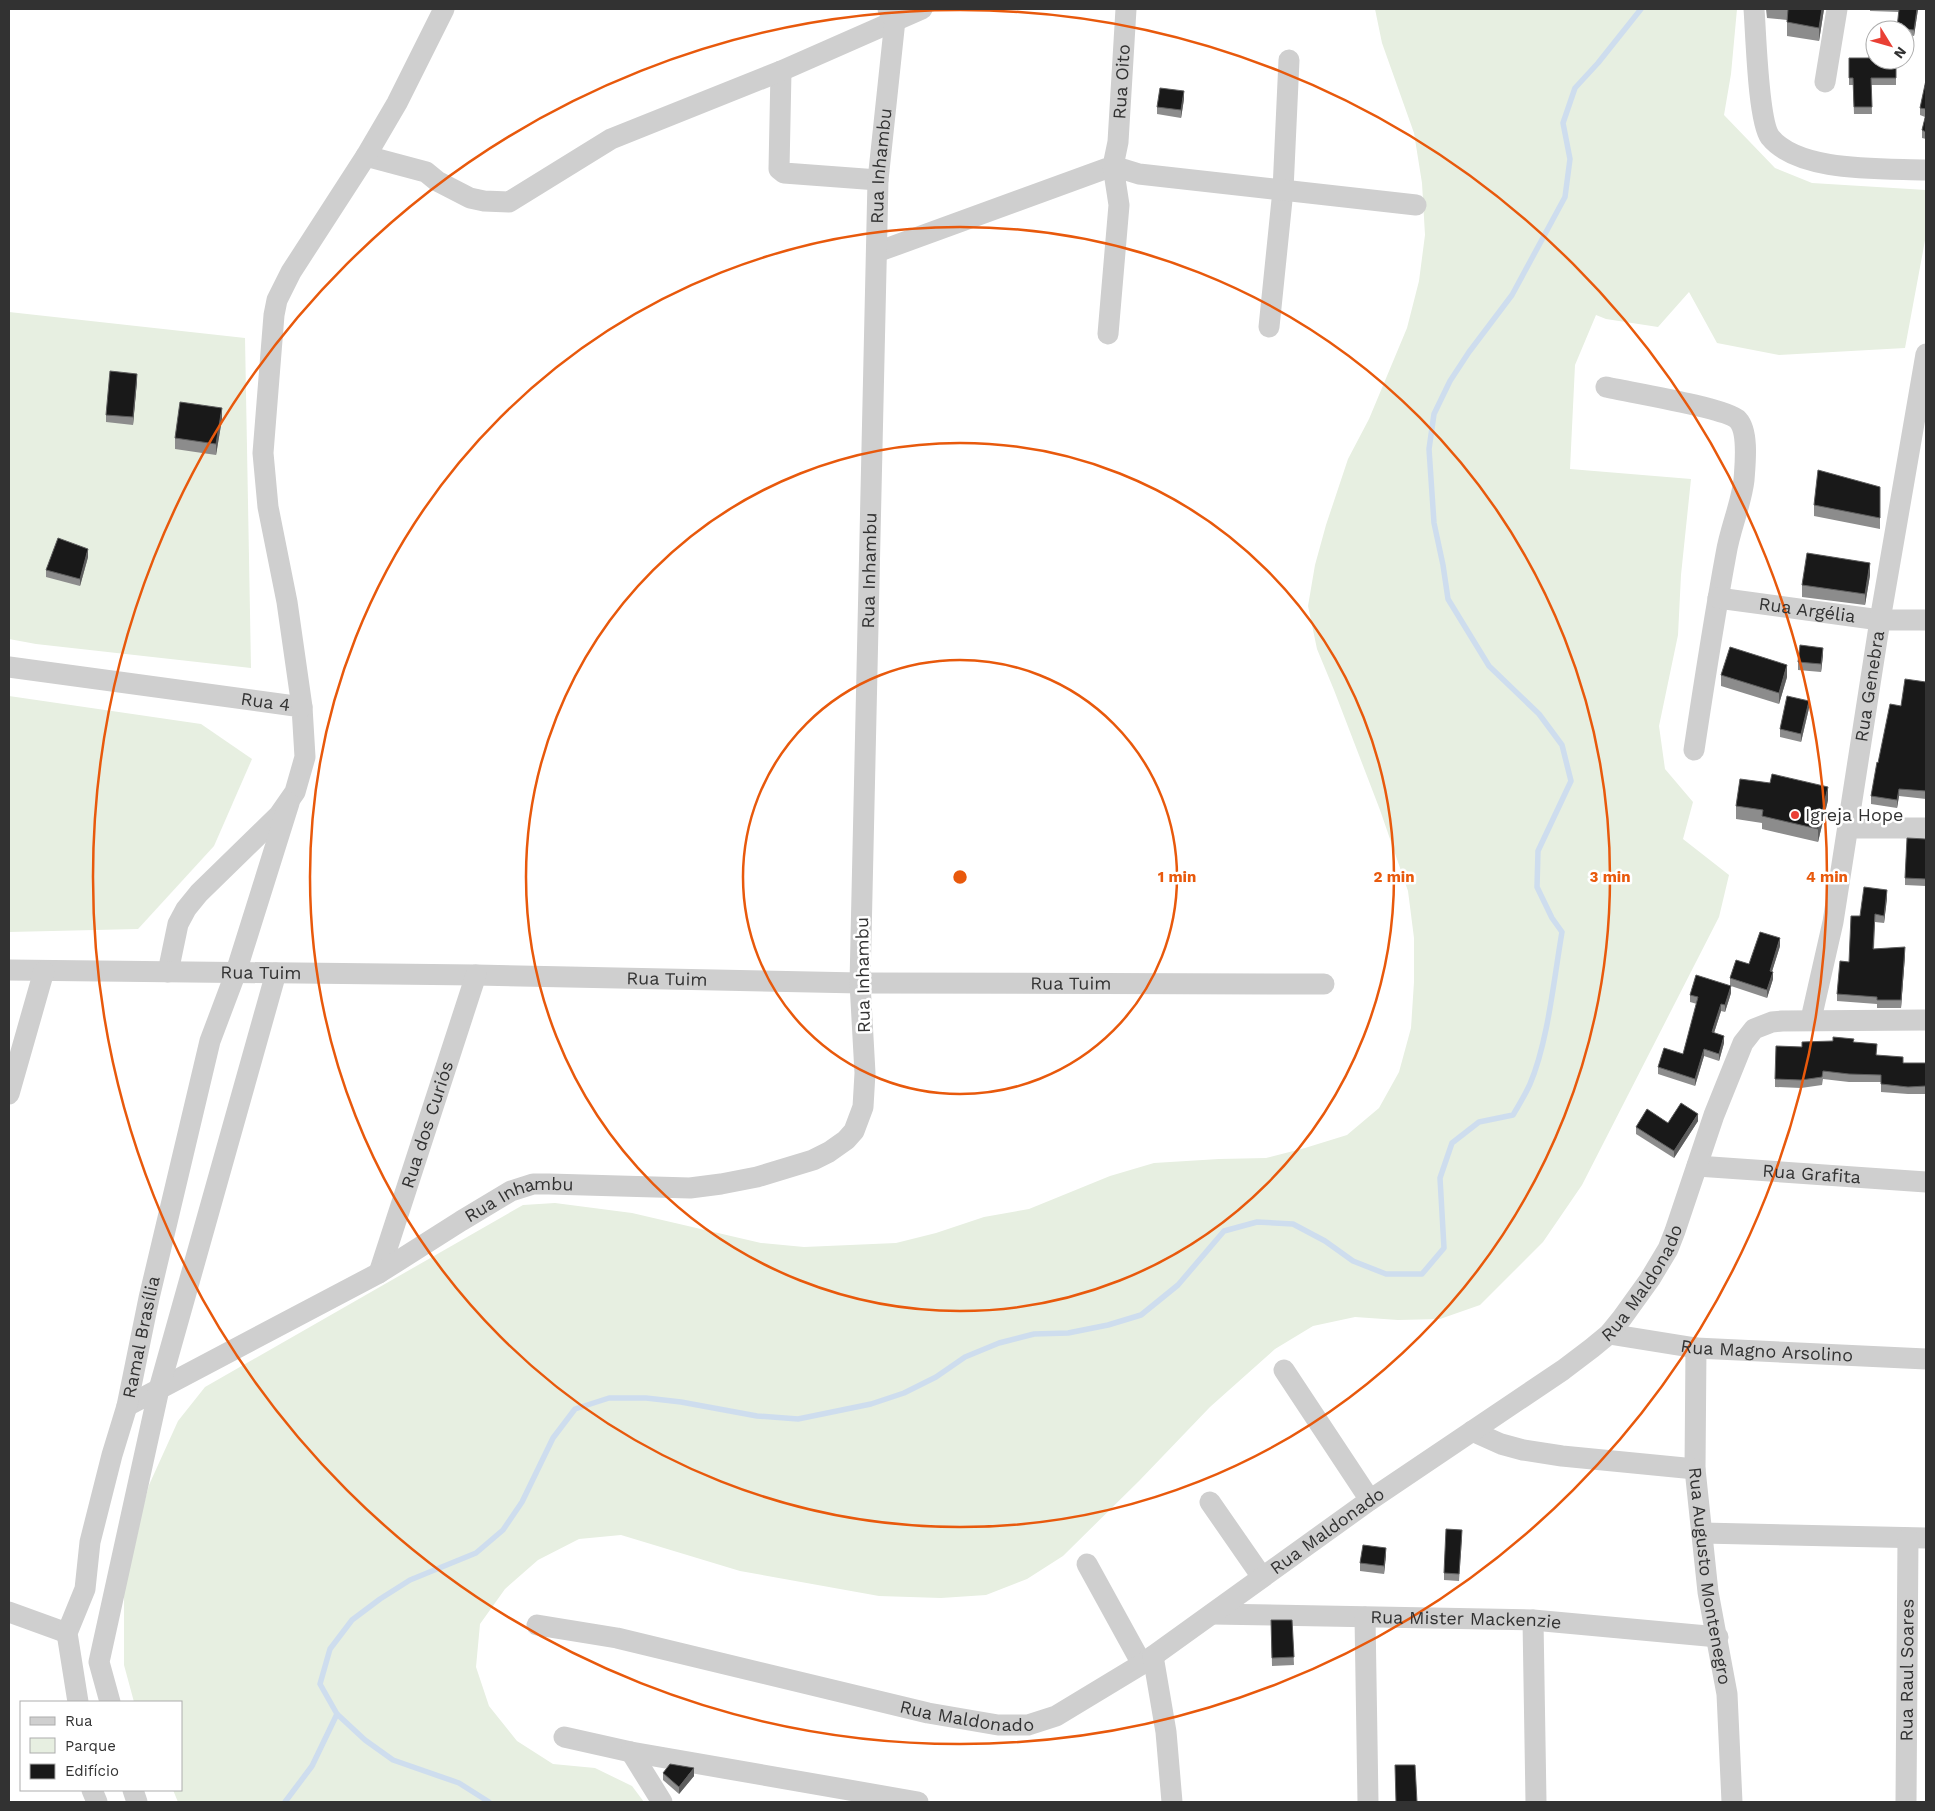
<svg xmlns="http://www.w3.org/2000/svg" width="1935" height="1811" viewBox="0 0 1935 1811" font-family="'Work Sans',sans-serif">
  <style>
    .green { fill: #e7efe1 }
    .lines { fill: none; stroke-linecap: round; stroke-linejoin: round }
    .stream { stroke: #ceddee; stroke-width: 5.5 }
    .minor { stroke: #cfcfcf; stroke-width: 21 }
    .wall { fill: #8c8c8c }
    .shaded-wall { fill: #5e5e5e }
    .building { fill: #191919; stroke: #5e5e5e }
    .ring { fill: none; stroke: #e8590c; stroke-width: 2.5 }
    .poi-dot { fill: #e94035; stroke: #fff; stroke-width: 2 }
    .labels { text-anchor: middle; stroke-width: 5; stroke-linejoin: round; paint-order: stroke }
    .street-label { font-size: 18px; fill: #323232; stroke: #fff }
    .poi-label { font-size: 18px; fill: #323232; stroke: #fff; text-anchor: start }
    .centre { fill: #e8590c; stroke: #fff; stroke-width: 2.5 }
    .ring-label { font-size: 15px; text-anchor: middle; font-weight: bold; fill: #e8590c; stroke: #fff; stroke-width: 5; stroke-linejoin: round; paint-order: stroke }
  </style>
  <rect width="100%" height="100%" fill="#fff"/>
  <g class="green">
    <polygon points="1375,9 1737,9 1731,74 1724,115 1775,168 1812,183 1926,190 1926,235 1905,348 1779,355 1717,343 1689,292 1658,327 1606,319 1596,315 1575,365 1570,469 1691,479 1681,575 1678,635 1659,726 1665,769 1693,802 1683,839 1729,875 1719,917 1582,1185 1543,1242 1480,1305 1440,1319 1398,1320 1355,1317 1313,1326 1275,1349 1210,1407 1139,1481 1063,1556 1027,1579 986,1595 941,1598 879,1596 740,1571 621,1535 579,1539 538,1560 505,1589 480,1624 476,1667 489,1706 517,1741 553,1764 595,1768 632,1786 644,1802 178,1802 173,1790 181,1790 181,1702 134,1702 124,1665 124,1578 149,1485 178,1421 205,1387 523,1205 555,1203 632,1213 761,1243 804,1247 896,1243 936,1233 984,1217 1029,1209 1110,1176 1154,1163 1219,1159 1266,1158 1305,1148 1347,1135 1379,1108 1399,1072 1411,1028 1414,982 1414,938 1408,891 1380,810 1334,690 1317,649 1308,606 1315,565 1326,525 1348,459 1369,419 1407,328 1419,281 1425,235 1422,183 1414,133 1382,43"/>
    <polygon points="9,312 245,338 251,668 36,644 9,639"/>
    <polygon points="9,696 201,724 252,759 214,846 138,929 9,932"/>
  </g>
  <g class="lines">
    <g class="stream">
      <polyline points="285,1802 312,1766 337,1714"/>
      <path d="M489,1802L459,1783L393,1760L365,1740L337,1714L320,1684L330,1649L352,1620L380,1599L410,1580L476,1553L503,1530L522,1502L553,1438L575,1409L609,1398H646L681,1402L757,1416L798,1419L871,1404L904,1393L936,1377L965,1357L999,1343L1034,1334L1068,1333L1108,1325L1141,1315L1178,1285L1224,1231L1257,1222L1293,1224L1325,1241L1353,1261L1386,1274H1422L1444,1248L1440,1178L1452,1143L1479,1122L1513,1115C1519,1105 1525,1095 1530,1084C1548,1042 1554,978 1562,932L1552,918L1537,887L1538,851L1571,781L1562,745L1539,714L1489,666L1448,599L1443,565L1434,523L1429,449L1434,414L1450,381L1469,352L1512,295L1565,197L1570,159L1563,123L1575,88L1598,63L1641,9"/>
    </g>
    <g class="minor">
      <path d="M1754,9C1756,34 1758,120 1770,137C1799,173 1883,168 1926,170"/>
      <polyline points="781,71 779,169 784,173 878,180"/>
      <polyline points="1825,82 1837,9"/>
      <polyline points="366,156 426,172 437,181 470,198 484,201 509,202 611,139 781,71 922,9"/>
      <path id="s1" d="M877,252L1113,166L1118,142L1126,9"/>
      <polyline points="1269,327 1283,190 1289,60"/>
      <polyline points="1108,334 1119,205 1113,166 1139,174 1416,205"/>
      <path d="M1606,387C1628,392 1727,408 1738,420C1749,432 1745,465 1744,480C1741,505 1730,529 1726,554C1714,619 1704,684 1694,750"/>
      <path id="s2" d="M1718,598L1880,620H1926"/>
      <path id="s3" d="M9,667L302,707L305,757L295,792L279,815L199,893L186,909L178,924L168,972"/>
      <polyline points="302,707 287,602 268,507 263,453 274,315 277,300 291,272 366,156 397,103 444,9"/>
      <polyline points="1848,828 1926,828"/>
      <path id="s4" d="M9,970L476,975L860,983L1324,984"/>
      <path id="s5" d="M1811,1019L1833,922L1880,620L1926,354"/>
      <polyline points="9,1094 44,971"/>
      <path id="s6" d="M1697,1166L1926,1182"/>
      <path id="s7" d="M379,1273L476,975"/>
      <path id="s8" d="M1609,1334L1696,1348L1926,1359"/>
      <path id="s9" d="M1696,1348L1695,1469L1708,1592L1727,1694L1732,1802"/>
      <polyline points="1284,1370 1370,1500"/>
      <path id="s10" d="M127,1406L379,1273L461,1221L511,1191L533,1184H549L690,1188L721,1184L757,1177L813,1160L829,1152L846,1140L854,1131L863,1107L865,1073L860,983L878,180L895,20L888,9"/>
      <polyline points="1472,1431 1501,1444 1523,1450 1562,1456 1695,1469"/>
      <polyline points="1210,1502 1262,1577"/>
      <polyline points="1702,1533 1926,1538"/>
      <polyline points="1087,1564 1142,1664"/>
      <polyline points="9,1612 67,1633"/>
      <path id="s11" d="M1212,1614L1533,1620L1718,1637"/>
      <polyline points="1365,1617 1368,1802"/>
      <polyline points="1533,1620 1536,1802"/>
      <path id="s12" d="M537,1625L617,1638L928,1713L998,1725H1028L1056,1716L1142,1664L1370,1500L1563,1370L1592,1348L1609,1334L1622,1318L1650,1279L1668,1249L1675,1231L1714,1115L1743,1043L1754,1029L1772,1022L1782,1021L1926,1020"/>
      <polyline points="1153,1656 1166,1732 1172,1802"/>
      <path id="s13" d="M78,1702L67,1633L85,1589L90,1542L112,1455L127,1406L149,1298L210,1041L236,972L289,803"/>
      <polyline points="110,1702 99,1662 159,1389 276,973"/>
      <polyline points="564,1737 631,1752 918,1802"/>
      <polyline points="631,1752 662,1802"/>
      <polyline points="92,1790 97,1802"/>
      <polyline points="133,1790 137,1802"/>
      <path id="s14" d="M1906,1802L1908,1538"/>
    </g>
  </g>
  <g class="wall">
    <polygon points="1766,9 1824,9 1819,41 1787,36 1787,20 1767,18"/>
    <polygon points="1870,9 1918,9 1914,36 1905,35 1905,30 1897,30 1899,12 1870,11"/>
    <polygon points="1849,58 1896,60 1896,85 1871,85 1872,114 1854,114 1853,85 1849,85"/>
    <polygon points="1926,80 1926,139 1922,138 1922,130 1925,117 1920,115 1920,108"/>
    <polygon points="1184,99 1181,118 1157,114 1157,107"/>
    <polygon points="137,381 133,425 106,422 106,415"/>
    <polygon points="222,419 216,455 175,449 175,438"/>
    <polygon points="1880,487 1880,529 1814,516 1814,505"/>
    <polygon points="88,557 80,586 46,577 46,570"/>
    <polygon points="1870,575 1865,605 1802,597 1802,585"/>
    <polygon points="1823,655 1821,672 1798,670 1798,662"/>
    <polygon points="1721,675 1787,677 1779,704 1721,686"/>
    <polygon points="1809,708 1801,742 1780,737 1780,729"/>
    <polygon points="1926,722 1926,799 1899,796 1897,808 1871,804 1871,796 1878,763"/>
    <polygon points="1828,800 1818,842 1762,829 1762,823 1736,819 1736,806"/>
    <polygon points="1926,839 1926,886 1905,885 1905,878"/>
    <polygon points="1887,898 1884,923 1875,922 1874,949 1905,955 1901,1008 1877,1008 1877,1004 1837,1001 1837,994 1849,962 1860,916"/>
    <polygon points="1780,946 1772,971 1773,979 1767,998 1731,986 1731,993 1725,1012 1721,1011 1714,1033 1724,1043 1719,1061 1704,1056 1695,1086 1658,1074 1658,1067 1683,1054 1697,1004 1690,1002 1690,995 1730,985 1730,978 1749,964"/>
    <polygon points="1854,1042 1877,1055 1903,1063 1926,1063 1926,1094 1908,1094 1881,1092 1881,1082 1849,1082 1823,1079 1822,1085 1801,1088 1775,1087 1775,1079 1802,1047"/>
    <polygon points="1698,1121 1674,1158 1636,1134 1636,1127 1668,1123"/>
    <polygon points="1462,1538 1459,1581 1444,1580 1444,1573"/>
    <polygon points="1386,1555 1384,1574 1360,1571 1360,1563"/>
    <polygon points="1271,1620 1292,1620 1294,1665 1272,1666"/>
    <polygon points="663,1773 694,1776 679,1794 663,1780"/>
  </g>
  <g class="shaded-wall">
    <polygon points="1822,9 1824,9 1819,41 1819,28"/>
    <polygon points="1917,9 1918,9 1914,36 1914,30"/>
    <polygon points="1184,91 1184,99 1181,118 1181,110"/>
    <polygon points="137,374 137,381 133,425 133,417"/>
    <polygon points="222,408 222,419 216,455 216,444"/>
    <polygon points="88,549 88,557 80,586 80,579"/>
    <polygon points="1870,563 1870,575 1865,605 1865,594"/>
    <polygon points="1823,648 1823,655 1821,672 1821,664"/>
    <polygon points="1787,665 1787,677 1779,704 1779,693"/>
    <polygon points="1809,701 1809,708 1801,742 1801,734"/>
    <polygon points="1828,787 1828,800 1818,842 1818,829"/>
    <polygon points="1899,789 1899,796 1897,808 1897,800"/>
    <polygon points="1887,890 1887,898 1884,923 1884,916"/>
    <polygon points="1780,938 1780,946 1770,978 1770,971"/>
    <polygon points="1905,947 1905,955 1901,1008 1901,1000"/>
    <polygon points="1773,972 1773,979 1767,998 1767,990"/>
    <polygon points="1731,986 1731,993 1725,1012 1725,1005"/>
    <polygon points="1721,1004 1721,1011 1712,1039 1712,1032"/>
    <polygon points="1724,1036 1724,1043 1719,1061 1719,1054"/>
    <polygon points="1704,1049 1704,1056 1695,1086 1695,1079"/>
    <polygon points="1698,1114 1698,1121 1674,1158 1674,1151"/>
    <polygon points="1386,1548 1386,1555 1384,1574 1384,1566"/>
    <polygon points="694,1768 694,1776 679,1794 679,1787"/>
  </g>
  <g class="building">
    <polygon points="1788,9 1822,9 1819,28 1787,22"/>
    <polygon points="1899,9 1917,9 1914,30 1897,28"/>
    <polygon points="1869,34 1875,34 1875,60 1896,60 1896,78 1871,78 1872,107 1854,107 1853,78 1849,78 1849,58 1869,58"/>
    <polygon points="1926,80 1926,109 1920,108"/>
    <polygon points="1160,88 1184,91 1181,110 1157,107"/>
    <polygon points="1926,114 1926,132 1922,130"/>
    <polygon points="110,371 137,374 133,417 106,415"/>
    <polygon points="180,402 222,408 216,444 175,438"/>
    <polygon points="1818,470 1880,487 1880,518 1814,505"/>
    <polygon points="58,538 88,549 80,579 46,570"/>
    <polygon points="1807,553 1870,563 1865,594 1802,585"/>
    <polygon points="1800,645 1823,648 1821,664 1798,662"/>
    <polygon points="1730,647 1787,665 1779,693 1721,675"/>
    <polygon points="1905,679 1926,682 1926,791 1899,789 1897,800 1871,796 1877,762 1878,763 1890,704 1901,706"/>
    <polygon points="1787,696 1809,701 1801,734 1780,729"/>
    <polygon points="1772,774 1828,787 1818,829 1762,816 1763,810 1736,806 1740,779 1770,783"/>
    <polygon points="1907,838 1926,839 1926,879 1905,878"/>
    <polygon points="1864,887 1887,890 1884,916 1875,914 1873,949 1905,947 1901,1000 1877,1000 1877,997 1837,994 1840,961 1849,962 1851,916 1860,916"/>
    <polygon points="1760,932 1780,938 1770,971 1773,972 1767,990 1730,978 1736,960 1749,964"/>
    <polygon points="1696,975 1731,986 1725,1005 1721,1004 1712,1032 1724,1036 1719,1054 1704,1049 1695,1079 1658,1067 1664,1048 1683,1054 1698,997 1690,995"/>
    <polygon points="1833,1037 1854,1039 1853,1042 1877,1044 1876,1055 1903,1057 1903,1063 1926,1063 1926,1086 1908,1087 1881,1084 1881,1075 1849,1074 1823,1071 1822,1077 1801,1080 1775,1079 1776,1046 1802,1047 1802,1042 1833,1041"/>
    <polygon points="1681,1103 1698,1114 1674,1151 1636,1127 1647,1109 1668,1123"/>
    <polygon points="1446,1529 1462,1530 1459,1574 1444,1573"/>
    <polygon points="1363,1545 1386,1548 1384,1566 1360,1563"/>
    <polygon points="1271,1620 1292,1620 1294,1657 1272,1658"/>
    <polygon points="670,1764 694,1768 679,1787 663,1773"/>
    <polygon points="1395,1765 1415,1765 1417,1802 1396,1802"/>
  </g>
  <g class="ring">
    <circle cx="960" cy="877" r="217"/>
    <circle cx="960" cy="877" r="434"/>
    <circle cx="960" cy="877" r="650"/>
    <circle cx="960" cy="877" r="867"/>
  </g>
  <circle class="poi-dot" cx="1795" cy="815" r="5"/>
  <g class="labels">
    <g class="street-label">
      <text dy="6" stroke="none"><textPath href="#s1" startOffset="336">Rua Oito</textPath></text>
      <text dy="6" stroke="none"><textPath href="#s10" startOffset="1765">Rua Inhambu</textPath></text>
      <text dy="6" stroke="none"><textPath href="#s10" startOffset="1360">Rua Inhambu</textPath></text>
      <text dy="6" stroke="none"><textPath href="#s2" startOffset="90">Rua Argélia</textPath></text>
      <text dy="6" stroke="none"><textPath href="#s5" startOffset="338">Rua Genebra</textPath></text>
      <text dy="6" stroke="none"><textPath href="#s3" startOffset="259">Rua 4</textPath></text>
      <text dy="6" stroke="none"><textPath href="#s4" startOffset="252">Rua Tuim</textPath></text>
      <text transform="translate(863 975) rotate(-91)" y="6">Rua Inhambu</text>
      <text dy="6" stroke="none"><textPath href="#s4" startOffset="658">Rua Tuim</textPath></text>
      <text dy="6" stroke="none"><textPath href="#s4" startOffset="1062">Rua Tuim</textPath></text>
      <text dy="6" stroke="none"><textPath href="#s7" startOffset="156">Rua dos Curiós</textPath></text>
      <text dy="6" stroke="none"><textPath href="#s6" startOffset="115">Rua Grafita</textPath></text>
      <text dy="6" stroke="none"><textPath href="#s10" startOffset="446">Rua Inhambu</textPath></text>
      <text dy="6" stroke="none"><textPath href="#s12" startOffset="1265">Rua Maldonado</textPath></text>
      <text dy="6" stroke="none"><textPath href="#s13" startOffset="376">Ramal Brasília</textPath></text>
      <text dy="6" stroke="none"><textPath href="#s8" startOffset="159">Rua Magno Arsolino</textPath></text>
      <text dy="6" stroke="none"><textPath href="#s12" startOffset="860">Rua Maldonado</textPath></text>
      <text dy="6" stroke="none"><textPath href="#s9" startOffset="229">Rua Augusto Montenegro</textPath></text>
      <text dy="6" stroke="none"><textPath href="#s11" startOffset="254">Rua Mister Mackenzie</textPath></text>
      <text dy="6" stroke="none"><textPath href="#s14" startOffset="132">Rua Raul Soares</textPath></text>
      <text dy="6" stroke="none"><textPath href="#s12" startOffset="440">Rua Maldonado</textPath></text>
    </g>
    <g class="poi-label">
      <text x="1805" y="821">Igreja Hope</text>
    </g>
  </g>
  <circle cx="960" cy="877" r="8" class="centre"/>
  <g class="ring-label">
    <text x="1177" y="882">1 min</text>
    <text x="1394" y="882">2 min</text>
    <text x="1610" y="882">3 min</text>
    <text x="1827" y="882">4 min</text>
  </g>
  <rect width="1935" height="1811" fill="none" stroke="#323232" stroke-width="20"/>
  <rect x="20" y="1701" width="162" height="90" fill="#ffffff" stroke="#adadad"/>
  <rect x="30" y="1717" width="25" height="8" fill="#cfcfcf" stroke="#adadad"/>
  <text x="65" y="1726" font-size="15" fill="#323232">Rua</text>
  <rect x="30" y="1738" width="25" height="15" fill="#e7efe1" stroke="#adadad"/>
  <text x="65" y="1751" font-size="15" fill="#323232">Parque</text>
  <rect x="30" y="1764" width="25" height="15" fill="#191919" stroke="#adadad"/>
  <text x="65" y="1776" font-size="15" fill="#323232">Edifício</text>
  <g transform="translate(1890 45) rotate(127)"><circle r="24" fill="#ffffff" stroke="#adadad"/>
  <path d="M0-4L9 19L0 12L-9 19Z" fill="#e94035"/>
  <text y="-8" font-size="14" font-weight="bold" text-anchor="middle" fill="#323232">N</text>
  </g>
</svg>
